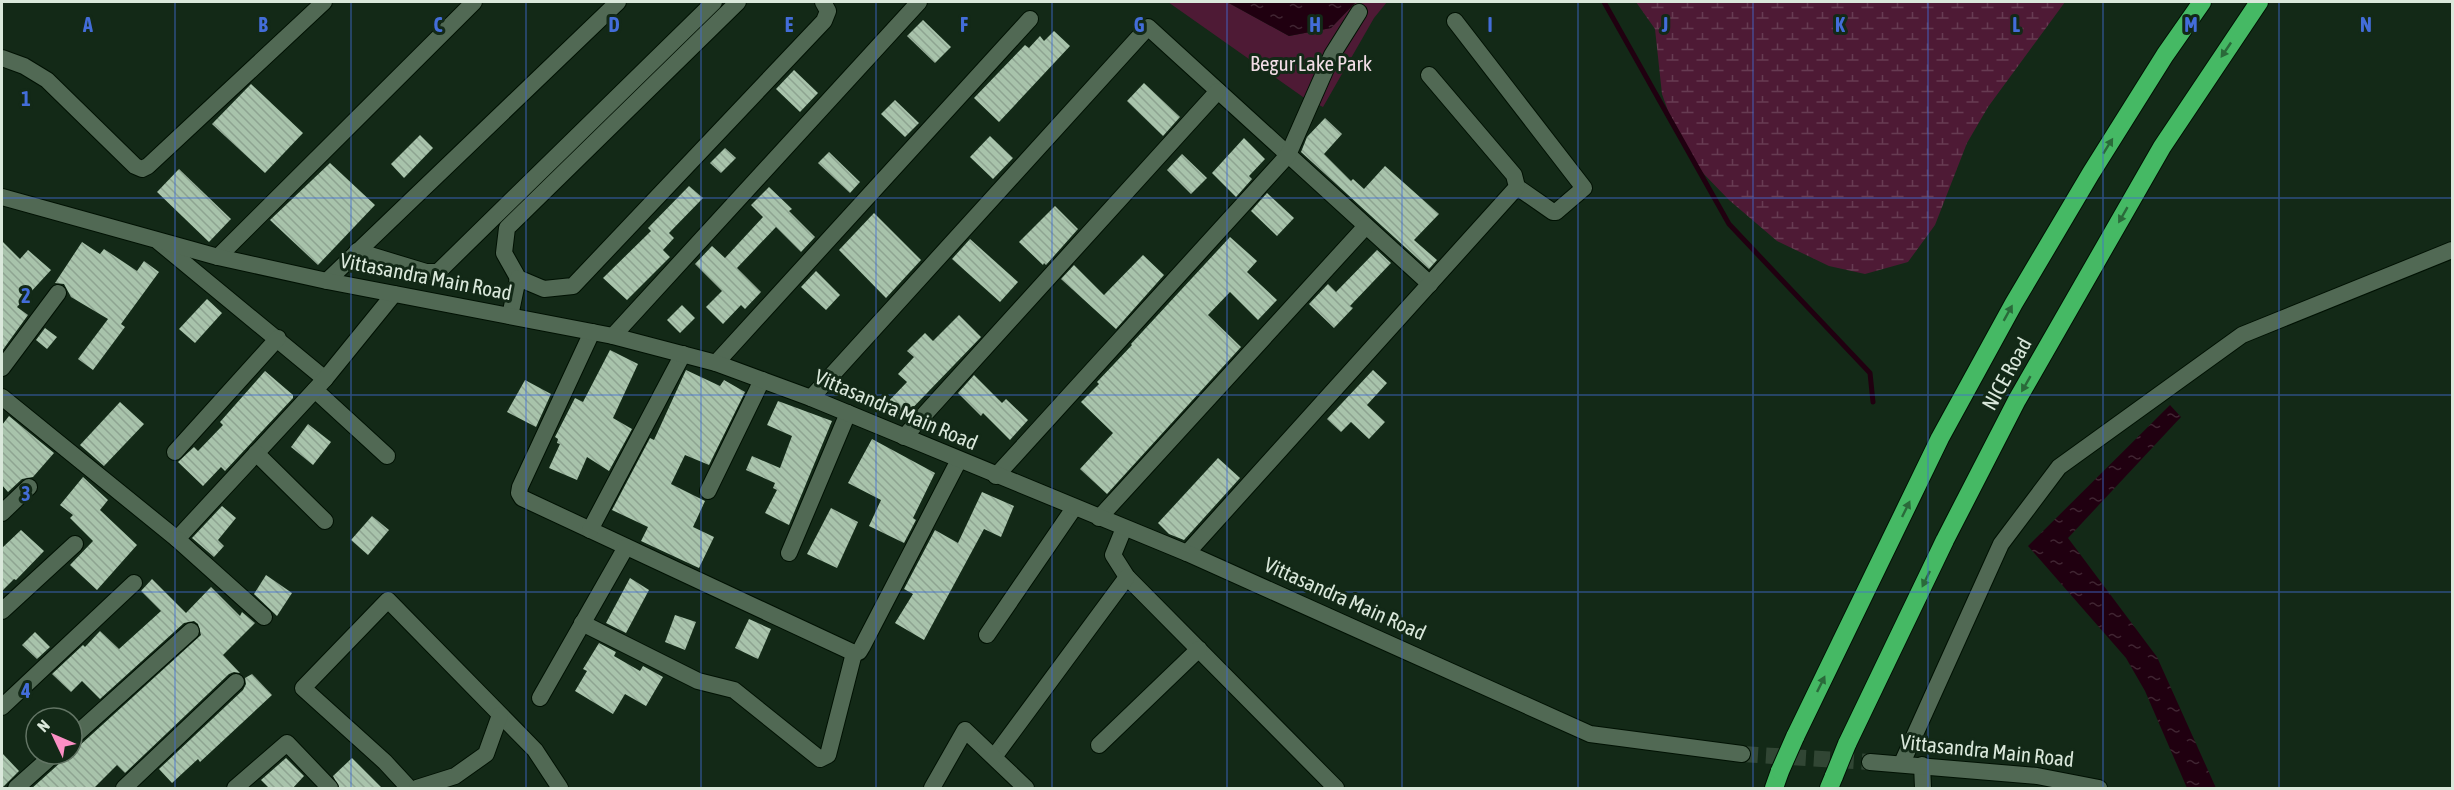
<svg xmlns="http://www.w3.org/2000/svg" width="2454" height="790" viewBox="0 0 2454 790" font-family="'Asap Condensed',sans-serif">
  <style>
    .green { fill: #4e1a35 }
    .wetland { fill: url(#wetland-marsh) }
    .water { fill: url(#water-ripples) }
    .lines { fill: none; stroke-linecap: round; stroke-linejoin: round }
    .stream { stroke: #200010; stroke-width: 5 }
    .building { fill: url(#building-back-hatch) }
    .tertiary-tunnel { stroke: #314634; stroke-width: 16; stroke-dasharray: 16 8; stroke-linecap: butt }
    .minor-casing { stroke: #001103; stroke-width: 18 }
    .tertiary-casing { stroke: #001103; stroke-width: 18 }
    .motorway-casing { stroke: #001103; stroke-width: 20 }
    .minor { stroke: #516954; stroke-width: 16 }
    .tertiary { stroke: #516954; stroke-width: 16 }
    .motorway { stroke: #45b964; stroke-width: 18 }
    .motorway-bridge-casing { stroke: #001103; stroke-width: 20; stroke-linecap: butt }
    .motorway-bridge { stroke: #45b964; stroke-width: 18 }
    .oneway { fill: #2a6a3a }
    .grid { fill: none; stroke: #436dd9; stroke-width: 1.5; stroke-opacity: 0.55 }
    .labels { text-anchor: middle; stroke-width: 6; stroke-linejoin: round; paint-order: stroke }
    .park-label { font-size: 21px; fill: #f2dde6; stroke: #132917 }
    .street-label { font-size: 21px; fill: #dae8db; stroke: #132917 }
    .grid-label { font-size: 20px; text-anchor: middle; font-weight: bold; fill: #436dd9; stroke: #132917; stroke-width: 6; stroke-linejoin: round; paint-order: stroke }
  </style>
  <defs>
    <pattern id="wetland-marsh" width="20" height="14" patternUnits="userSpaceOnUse" patternTransform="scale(1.5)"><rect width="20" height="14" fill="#4e1a35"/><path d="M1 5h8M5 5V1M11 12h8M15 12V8" fill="none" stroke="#673b52"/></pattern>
    <pattern id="water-ripples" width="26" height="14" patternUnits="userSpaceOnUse" patternTransform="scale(1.5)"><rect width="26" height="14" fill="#200010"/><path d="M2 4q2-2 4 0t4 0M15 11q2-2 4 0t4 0" fill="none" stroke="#402532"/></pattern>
    <pattern id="building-back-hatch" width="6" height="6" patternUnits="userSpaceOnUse" patternTransform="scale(1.5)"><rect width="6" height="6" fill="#a8c3ab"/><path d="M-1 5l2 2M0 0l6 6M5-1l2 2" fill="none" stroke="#8ea491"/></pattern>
  </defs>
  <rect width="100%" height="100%" fill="#132917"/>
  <polygon class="green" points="1168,2 1227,2 1289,36 1331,28 1356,2 1387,2 1374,18 1323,107 1303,97"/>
  <polygon class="wetland" points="1636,2 2065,2 1988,107 1967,143 1935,225 1908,262 1865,274 1829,266 1777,241 1729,200 1700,170 1673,125 1662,94 1655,29"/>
  <g class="water">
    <polygon points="1227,2 1356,2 1331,28 1289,36"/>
    <polygon points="2170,405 2181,417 2068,538 2157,657 2216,788 2187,788 2145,691 2126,658 2028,546"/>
  </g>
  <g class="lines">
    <polyline class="stream" points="1604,2 1729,224 1870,373 1873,402"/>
  </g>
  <g class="building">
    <polygon points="923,20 951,47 935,63 907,36"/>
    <polygon points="1054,31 1070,46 999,122 974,98 1025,45 1029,48 1040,36 1044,41"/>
    <polygon points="794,70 818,93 800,112 776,89"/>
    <polygon points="1144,83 1180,117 1163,136 1127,101"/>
    <polygon points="251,84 303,133 265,173 212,124"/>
    <polygon points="895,100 919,123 905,137 881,114"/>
    <polygon points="1325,118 1342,134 1324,154 1351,181 1353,179 1364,189 1385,166 1439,214 1414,240 1437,260 1429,269 1301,152 1307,137"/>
    <polygon points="420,135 433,148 404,178 391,164"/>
    <polygon points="990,136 1013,158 993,179 970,157"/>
    <polygon points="1244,138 1265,159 1249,176 1252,179 1236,197 1212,173"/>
    <polygon points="725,148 736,158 721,173 710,163"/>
    <polygon points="829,152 860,182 850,193 818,163"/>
    <polygon points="1182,154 1207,178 1191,194 1167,170"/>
    <polygon points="330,163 375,205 318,265 270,220"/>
    <polygon points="179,169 231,219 209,242 157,192"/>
    <polygon points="689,186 703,198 669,233 674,238 663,250 670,257 627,300 603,278 651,231 648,228"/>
    <polygon points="769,187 792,209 789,211 815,237 801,252 776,227 737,268 761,292 745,309 741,305 723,324 706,307 722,291 695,264 712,246 725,258 763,217 751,205"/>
    <polygon points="1267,193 1294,218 1277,236 1251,211"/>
    <polygon points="1055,206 1078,229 1046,265 1044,263 1043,265 1019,242"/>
    <polygon points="874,213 921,260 886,298 839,250"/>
    <polygon points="1230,237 1257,261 1247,272 1277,300 1258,320 1230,292 1208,315 1241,347 1107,494 1080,469 1113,433 1081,402 1099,384 1097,382 1132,345 1131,344"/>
    <polygon points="970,239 1018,282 1000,302 952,259"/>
    <polygon points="2,241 20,259 28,250 51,270 17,307 28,315 2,351"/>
    <polygon points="82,242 100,254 104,249 137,271 144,261 159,272 121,324 125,327 93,370 78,359 108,319 71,297 64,284 55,283"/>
    <polygon points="1377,250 1391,263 1350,306 1353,308 1334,328 1309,304 1328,284 1336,292"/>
    <polygon points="1143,255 1164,275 1116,329 1061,279 1074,265 1104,295"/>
    <polygon points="816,271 840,295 826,310 801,287"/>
    <polygon points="207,299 222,313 195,343 179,329"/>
    <polygon points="682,305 695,318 680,333 667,320"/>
    <polygon points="959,315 981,337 900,421 884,406 907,382 898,374 914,357 907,351 925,333 933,341"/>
    <polygon points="45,328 57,337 47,349 36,340"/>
    <polygon points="610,350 638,364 613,418 632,429 609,471 587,457 577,480 549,468 560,444 557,443 558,439 555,437 575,398 583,402"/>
    <polygon points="686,370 720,386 724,380 745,392 709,465 685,455 671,484 705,501 693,527 714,537 699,568 641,541 648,527 612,510 650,438 654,440"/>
    <polygon points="1373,370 1387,383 1367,405 1385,422 1369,439 1351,422 1341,432 1327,419"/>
    <polygon points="265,371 293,395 293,398 225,471 221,467 203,486 178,462 194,447 198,451 223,425 220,422"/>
    <polygon points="974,375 1002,403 1006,399 1028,420 1010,440 983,413 981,416 958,393"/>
    <polygon points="525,380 551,394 536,427 507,412"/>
    <polygon points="778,401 832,421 789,525 765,513 777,490 773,488 775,483 746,470 752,456 780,468 792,436 767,425"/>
    <polygon points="120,402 144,424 104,466 80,445"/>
    <polygon points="9,416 54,453 33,477 22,479 8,492 2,485 2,425"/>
    <polygon points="308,424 331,442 313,465 291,447"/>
    <polygon points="872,439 935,473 913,518 916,520 904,543 869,526 881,500 848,483"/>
    <polygon points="1218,458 1240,478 1184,540 1169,534 1158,523"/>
    <polygon points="83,477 108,500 100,510 137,545 97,590 70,565 93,541 70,518 73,515 60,505"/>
    <polygon points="982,492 1014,506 1001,537 984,529 924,640 895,623 913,594 904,589 935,530 958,543"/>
    <polygon points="222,506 236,518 218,540 224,546 214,557 192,538"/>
    <polygon points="831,508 858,522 837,568 807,554"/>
    <polygon points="372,516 389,530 368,555 351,540"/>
    <polygon points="21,530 44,551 16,580 14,579 2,591 2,548"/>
    <polygon points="266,575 292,593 277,616 254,594"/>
    <polygon points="630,578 649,590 626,633 606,623"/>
    <polygon points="152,579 186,613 211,587 240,616 242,612 255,623 223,655 240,673 234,672 229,674 125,773 117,765 93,789 31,789 61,762 65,754 72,754 72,748 79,746 201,635 198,624 194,621 184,623 100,699 82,681 71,692 52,674 83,645 85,647 100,631 119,649 161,611 141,591"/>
    <polygon points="675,615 696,622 685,650 665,642"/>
    <polygon points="749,619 771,629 758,659 735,648"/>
    <polygon points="35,632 50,647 37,659 22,645"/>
    <polygon points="599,643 616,652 614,656 640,671 643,666 663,677 646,706 625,694 613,714 575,691 587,671 583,669"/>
    <polygon points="252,674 272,695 200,762 198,759 172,783 159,769 243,690 246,684 245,678"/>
    <polygon points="2,753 19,771 2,788"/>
    <polygon points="286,758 304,776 292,789 270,789 261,780"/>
    <polygon points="352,758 383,789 340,789 333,776"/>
  </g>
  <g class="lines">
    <polyline class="tertiary-tunnel" points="1742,754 1870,762"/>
    <defs>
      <g id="minor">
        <polyline points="738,2 507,228 504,253 518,278 544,289 573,286 824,21 828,11 823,2"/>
        <polyline points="1455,21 1584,188 1556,212 1553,212 1517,187"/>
        <polyline points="2,58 24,66 47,80 135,166 142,169 148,166 324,2"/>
        <polyline points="159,242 325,379"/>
        <polyline points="357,251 426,272 438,272 714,2"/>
        <polyline points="218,257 474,2"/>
        <polyline points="327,281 618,2"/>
        <polyline points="510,316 518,278"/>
        <polyline points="592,332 520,487 519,493 522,498 854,653 859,652 862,647 959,460"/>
        <polyline points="613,336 919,2"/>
        <polyline points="716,363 1030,19"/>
        <polyline points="2,368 58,293"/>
        <polyline points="315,390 387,456"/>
        <polyline points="2,397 177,539 325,379 394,294"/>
        <polyline points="811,398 1148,27 1430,284"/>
        <polyline points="904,437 1218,91"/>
        <polyline points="175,452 278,338"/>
        <polyline points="256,453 325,521"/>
        <polyline points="996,476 1288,155 1332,55 1359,12"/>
        <polyline points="708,491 762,380"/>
        <polyline points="2,513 29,487"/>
        <polyline points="1099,518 1366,226"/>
        <polyline points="1124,528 1113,555 1127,577 1336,788"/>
        <polyline points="590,530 683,354"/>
        <polyline points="177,539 264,617"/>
        <polyline points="789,553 848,413"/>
        <polyline points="1187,553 1517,187 1514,175 1429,75"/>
        <polyline points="2,611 75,544"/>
        <polyline points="582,623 698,681 734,690 820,759 828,755 854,653"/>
        <polyline points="987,635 1074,508"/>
        <polyline points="540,698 626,547"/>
        <polyline points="2,707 134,583"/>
        <polyline points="72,738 191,631"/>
        <polyline points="1099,745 1199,649"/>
        <polyline points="994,757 1127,577"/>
        <polyline points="1902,763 2001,544 2059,467 2242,335 2452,250"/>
        <polyline points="1922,765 1923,788"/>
        <polyline points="16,788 54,754"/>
        <polyline points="124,788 236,682"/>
        <polyline points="235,788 287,743 330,788"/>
        <polyline points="409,788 385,762 303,688 388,600 535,750 560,788"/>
        <polyline points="417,788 455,776 486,754 500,715"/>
        <polyline points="932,788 965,730 1026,788"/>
      </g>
      <g id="tertiary">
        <polyline points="2,197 218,257 327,281 613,336 716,363 811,398 1187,553 1590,734 1742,754"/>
        <polyline points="1870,762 2037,776 2099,788"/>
      </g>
      <g id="motorway">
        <polyline points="1795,737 1940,438 2014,303 2091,173 2165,55 2202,2"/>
        <polyline points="1847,744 1945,540 2017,400 2162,147 2259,2"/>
        <polyline points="1774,788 1780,771"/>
        <polyline points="1829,788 1834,776"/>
      </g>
    </defs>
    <use href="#minor" class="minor-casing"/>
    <use href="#tertiary" class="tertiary-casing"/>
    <use href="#motorway" class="motorway-casing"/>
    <use href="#minor" class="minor"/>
    <use href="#tertiary" class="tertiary"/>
    <use href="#motorway" class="motorway"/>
    <defs>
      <g id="motorway-bridge">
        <polyline points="1780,771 1795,737"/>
        <polyline points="1834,776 1847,744"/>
      </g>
    </defs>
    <use href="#motorway-bridge" class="motorway-bridge-casing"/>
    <use href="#motorway-bridge" class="motorway-bridge"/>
  </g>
  <defs><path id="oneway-solid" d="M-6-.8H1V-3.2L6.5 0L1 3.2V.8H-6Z" transform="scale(1.5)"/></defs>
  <g class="oneway">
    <use href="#oneway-solid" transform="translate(2226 50) rotate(124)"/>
    <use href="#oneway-solid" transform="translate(2108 146) rotate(-58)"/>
    <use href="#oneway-solid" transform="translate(2123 215) rotate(120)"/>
    <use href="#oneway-solid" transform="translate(2008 313) rotate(-61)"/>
    <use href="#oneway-solid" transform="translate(2026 384) rotate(120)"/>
    <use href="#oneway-solid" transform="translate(1906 509) rotate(-64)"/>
    <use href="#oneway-solid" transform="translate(1926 579) rotate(116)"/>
    <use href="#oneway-solid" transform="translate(1821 684) rotate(-64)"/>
  </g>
  <path class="grid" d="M175,2V788M351,2V788M526,2V788M701,2V788M876,2V788M1052,2V788M1227,2V788M1402,2V788M1578,2V788M1753,2V788M1928,2V788M2103,2V788M2279,2V788M2,198H2452M2,395H2452M2,592H2452"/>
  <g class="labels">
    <g class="park-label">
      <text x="1311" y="71">Begur Lake Park</text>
    </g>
    <g class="street-label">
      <text transform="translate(426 277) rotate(11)" y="7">Vittasandra Main Road</text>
      <text transform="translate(2007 374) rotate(-61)" y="7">NICE Road</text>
      <text transform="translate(896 410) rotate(23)" y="7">Vittasandra Main Road</text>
      <text transform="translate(1345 599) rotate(24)" y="7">Vittasandra Main Road</text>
      <text transform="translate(1987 751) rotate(6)" y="7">Vittasandra Main Road</text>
    </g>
  </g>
  <g class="grid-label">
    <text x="88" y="32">A</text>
    <text x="263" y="32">B</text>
    <text x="438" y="32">C</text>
    <text x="614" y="32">D</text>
    <text x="789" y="32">E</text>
    <text x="964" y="32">F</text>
    <text x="1139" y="32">G</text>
    <text x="1315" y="32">H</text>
    <text x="1490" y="32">I</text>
    <text x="1665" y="32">J</text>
    <text x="1840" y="32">K</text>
    <text x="2016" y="32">L</text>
    <text x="2191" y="32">M</text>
    <text x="2366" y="32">N</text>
    <text x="26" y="106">1</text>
    <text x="26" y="303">2</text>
    <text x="26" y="501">3</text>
    <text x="26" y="698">4</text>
  </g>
  <rect width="2454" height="790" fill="none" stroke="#dae8db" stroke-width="6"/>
  <g transform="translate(54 736) rotate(314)"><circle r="28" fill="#132917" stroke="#637565" stroke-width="1.5"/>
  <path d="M0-4.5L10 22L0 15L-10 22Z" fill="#fb8fc4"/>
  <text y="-9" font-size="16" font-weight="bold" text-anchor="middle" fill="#dae8db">N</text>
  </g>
</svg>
